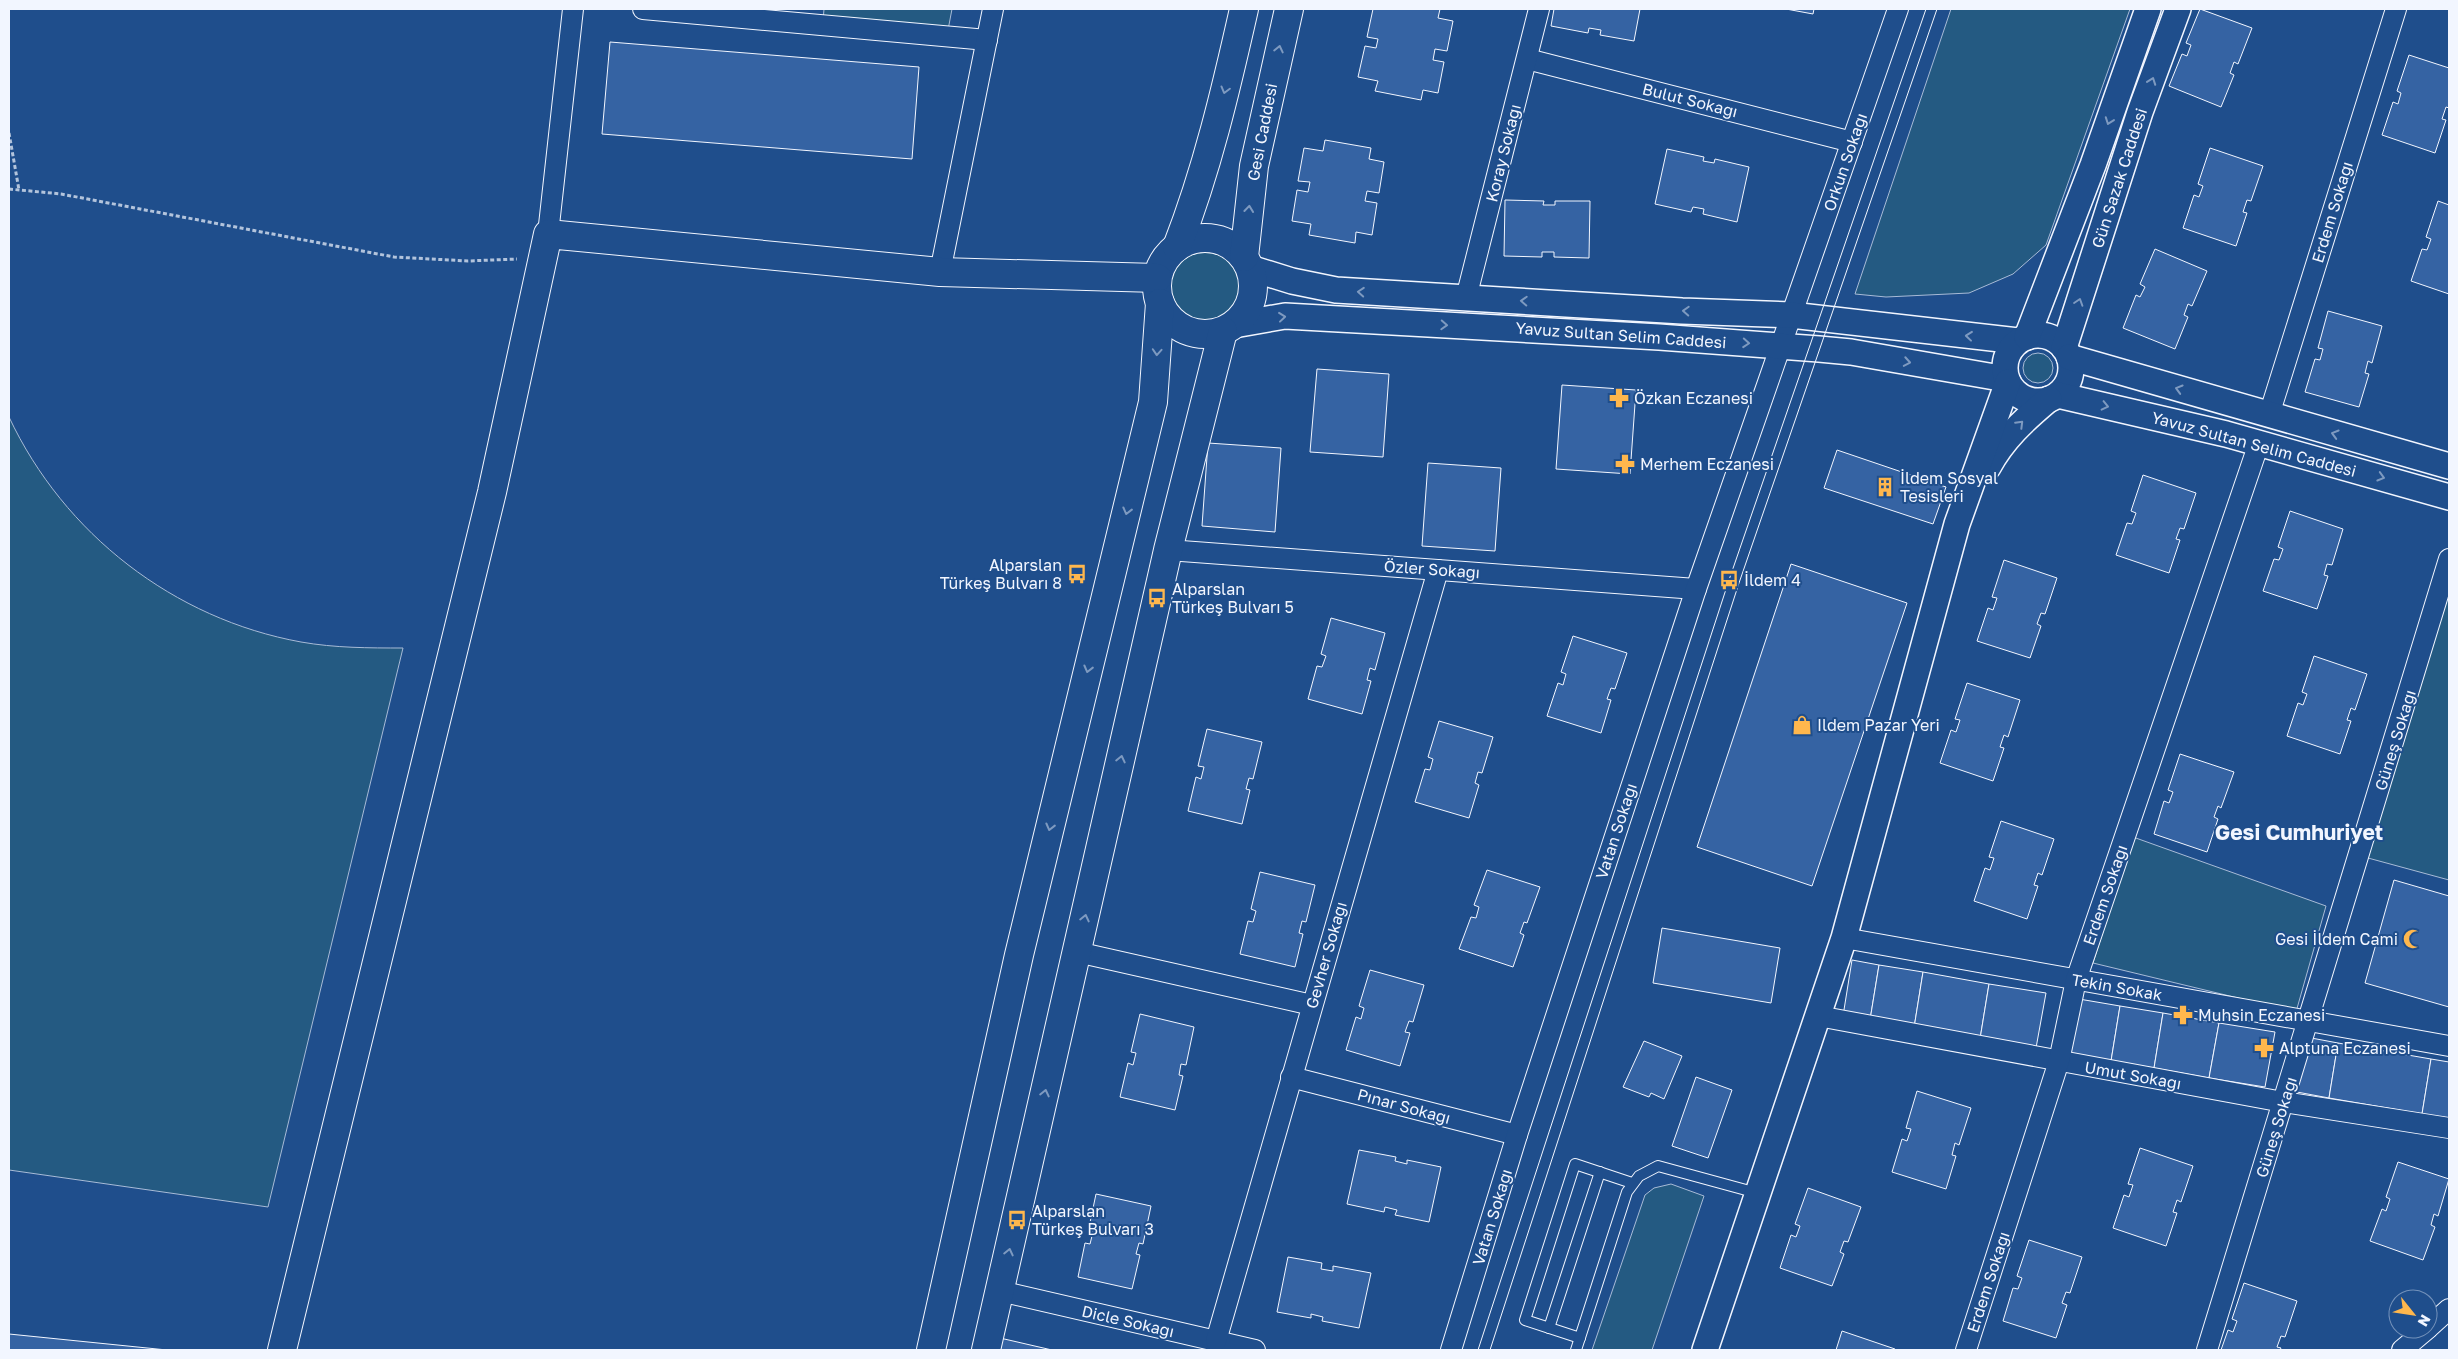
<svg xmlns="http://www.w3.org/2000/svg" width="2458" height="1359" viewBox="0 0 2458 1359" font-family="'Golos Text',sans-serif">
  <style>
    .green { fill: #245a82; stroke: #a8bbd7 }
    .building { fill: #3563a3; stroke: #f2f6ff }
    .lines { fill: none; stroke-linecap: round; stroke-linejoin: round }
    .service-casing { stroke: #f2f6ff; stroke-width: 12 }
    .minor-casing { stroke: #f2f6ff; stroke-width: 22 }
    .tertiary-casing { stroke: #f2f6ff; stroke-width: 28 }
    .secondary-casing { stroke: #f2f6ff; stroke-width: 30 }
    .path { stroke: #b3c4dc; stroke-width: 3; stroke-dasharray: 4 2.5; stroke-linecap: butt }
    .service { stroke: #1f4e8c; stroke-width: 10 }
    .minor { stroke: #1f4e8c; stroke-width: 20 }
    .tertiary { stroke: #1f4e8c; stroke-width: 25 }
    .secondary { stroke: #1f4e8c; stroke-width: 28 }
    .tram { stroke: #f2f6ff; stroke-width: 1 }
    .oneway { stroke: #7e9ac0 }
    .labels { text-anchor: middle; stroke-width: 4; stroke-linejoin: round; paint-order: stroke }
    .street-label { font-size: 16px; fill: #f2f6ff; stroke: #1f4e8c }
    .poi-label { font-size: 16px; fill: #f2f6ff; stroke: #1f4e8c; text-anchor: start }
    .district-label { font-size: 21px; font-weight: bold; fill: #f2f6ff; stroke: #1f4e8c }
  </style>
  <rect width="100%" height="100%" fill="#1f4e8c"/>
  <g class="green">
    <polygon points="824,9 952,9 948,30 823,21"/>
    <polygon points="1951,9 2130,9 2046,245 2013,274 1969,293 1886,297 1855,294"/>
    <circle cx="1205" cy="286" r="34"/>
    <circle cx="2038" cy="368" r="15"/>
    <path d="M9,417C64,534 174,619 301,642C335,648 369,648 403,648L268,1207L9,1170Z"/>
    <polygon points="2449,564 2449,880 2357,855"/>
    <polygon points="2133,837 2326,906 2296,1012 2093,963"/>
    <polygon points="1671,1184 1704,1196 1652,1350 1592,1350 1645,1195 1654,1188"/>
  </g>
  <g class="building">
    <polygon points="1373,9 1440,9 1438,18 1453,21 1447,51 1435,49 1433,60 1444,62 1438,93 1423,90 1421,100 1375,91 1378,81 1358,77 1365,46 1376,48 1378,39 1367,37"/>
    <polygon points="1554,9 1640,9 1634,41 1600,35 1601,30 1589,28 1588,33 1551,26"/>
    <polygon points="1786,9 1814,9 1813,14"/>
    <polygon points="2200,9 2252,28 2238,64 2234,62 2230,73 2234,75 2221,107 2169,86 2182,54 2187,56 2191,45 2186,43"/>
    <polygon points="610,42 919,67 912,159 602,134"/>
    <polygon points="2409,55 2449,68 2449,108 2446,107 2442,119 2446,120 2435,153 2382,135 2393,102 2398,104 2401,93 2397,91"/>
    <polygon points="1325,140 1371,148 1369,159 1384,162 1379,193 1367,191 1365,201 1377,203 1372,235 1356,232 1355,243 1309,235 1311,224 1292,221 1297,190 1308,192 1310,182 1298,181 1304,148 1323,151"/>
    <polygon points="2210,148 2263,166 2251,201 2247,200 2243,212 2247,213 2236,246 2183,228 2194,195 2199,197 2203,186 2198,184"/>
    <polygon points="1667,149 1704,157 1703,161 1714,163 1715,159 1749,167 1737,222 1703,214 1704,209 1693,207 1691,212 1655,204"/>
    <polygon points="1505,200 1544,201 1543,205 1555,205 1555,201 1590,201 1589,258 1554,257 1554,252 1542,252 1542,257 1504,256"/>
    <polygon points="2438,201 2449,205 2449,294 2411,281 2422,249 2427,250 2431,239 2426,237"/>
    <polygon points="2155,249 2207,271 2192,306 2188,304 2184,315 2188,317 2175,349 2123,328 2136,295 2140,297 2145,287 2140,284"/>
    <polygon points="2328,311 2382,326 2372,363 2368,361 2365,373 2369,374 2359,407 2305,392 2315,359 2320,360 2323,349 2318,348"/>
    <polygon points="1317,369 1389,374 1383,457 1310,452"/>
    <polygon points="1562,385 1636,390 1630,474 1556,469"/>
    <polygon points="1208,443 1281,448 1275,532 1202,526"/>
    <polygon points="1837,450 1946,487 1933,524 1824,488"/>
    <polygon points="1428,463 1501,468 1495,551 1422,546"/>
    <polygon points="2143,475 2196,493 2184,529 2180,528 2176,539 2180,540 2169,573 2116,555 2127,523 2132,524 2136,513 2131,511"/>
    <polygon points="2290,511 2343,529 2332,565 2327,564 2324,575 2328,576 2317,609 2263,591 2274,559 2279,560 2283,549 2278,547"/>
    <polygon points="2004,560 2057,578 2045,614 2041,613 2037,624 2041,626 2030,658 1977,641 1988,608 1993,610 1997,598 1992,597"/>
    <polygon points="1791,564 1907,603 1812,886 1697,847"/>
    <polygon points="1331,618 1385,633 1375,670 1370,668 1367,680 1371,681 1362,714 1308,699 1317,666 1322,667 1326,656 1321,654"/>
    <polygon points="1573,636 1627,653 1615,689 1611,688 1607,699 1611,700 1601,733 1547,716 1558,683 1563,685 1566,674 1561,672"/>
    <polygon points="2314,656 2367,674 2355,710 2351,708 2347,720 2351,721 2340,754 2287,736 2298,703 2303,705 2307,694 2302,692"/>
    <polygon points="1967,683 2020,700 2008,737 2004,735 2000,747 2004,748 1993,781 1940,763 1951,730 1956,732 1960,720 1955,719"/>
    <polygon points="1439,721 1493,737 1482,773 1478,772 1475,783 1479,785 1469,818 1415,802 1425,769 1430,770 1433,759 1428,757"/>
    <polygon points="1207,729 1262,742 1253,779 1249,778 1246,789 1250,790 1242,824 1188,811 1196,777 1201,779 1204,767 1198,766"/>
    <polygon points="2180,754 2234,772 2221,808 2218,806 2214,817 2218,819 2207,852 2154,834 2164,801 2169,803 2173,792 2168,790"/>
    <polygon points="2001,821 2054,839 2042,875 2038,873 2034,885 2038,886 2027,919 1974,901 1985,868 1990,870 1994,858 1989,857"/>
    <polygon points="1487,870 1540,887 1527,923 1524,922 1520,933 1524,935 1513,967 1459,949 1471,917 1476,918 1479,907 1474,905"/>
    <polygon points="1260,872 1315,885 1306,922 1302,921 1299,933 1303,934 1295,967 1240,954 1248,921 1253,922 1256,911 1251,909"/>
    <polygon points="2394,880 2449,896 2449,1007 2365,983"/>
    <polygon points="1662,928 1780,948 1771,1003 1653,983"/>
    <polygon points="1852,960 1879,965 1870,1020 1843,1016"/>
    <polygon points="1879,965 1923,972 1914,1028 1870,1020"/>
    <polygon points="1370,970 1424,985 1413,1022 1409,1021 1405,1032 1410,1033 1400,1066 1346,1050 1356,1017 1361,1019 1364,1008 1359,1006"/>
    <polygon points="1923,972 1989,984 1980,1039 1914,1028"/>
    <polygon points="1989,984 2046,993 2036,1048 1980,1039"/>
    <polygon points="2079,999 2120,1006 2111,1061 2070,1054"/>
    <polygon points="2120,1006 2163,1013 2154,1068 2111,1061"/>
    <polygon points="2163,1013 2219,1023 2209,1078 2154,1068"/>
    <polygon points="1140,1014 1194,1027 1186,1065 1181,1064 1179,1075 1183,1076 1175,1110 1120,1097 1128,1063 1133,1065 1136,1053 1131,1052"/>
    <polygon points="2219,1023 2275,1032 2265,1087 2209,1078"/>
    <polygon points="2306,1037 2338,1043 2329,1098 2297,1092"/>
    <polygon points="1644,1041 1682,1056 1664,1099 1651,1093 1649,1097 1623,1087"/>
    <polygon points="2338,1043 2431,1059 2422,1114 2329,1098"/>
    <polygon points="2431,1059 2449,1062 2449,1118 2422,1114"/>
    <polygon points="1696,1077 1732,1090 1708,1158 1672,1146"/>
    <polygon points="1917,1091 1971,1108 1959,1145 1955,1143 1952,1155 1956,1156 1946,1189 1892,1172 1902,1139 1907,1141 1911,1129 1906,1128"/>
    <polygon points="2140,1148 2193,1166 2181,1202 2177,1200 2173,1212 2177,1213 2166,1246 2113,1228 2124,1195 2129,1197 2133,1185 2128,1184"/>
    <polygon points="1359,1150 1396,1157 1395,1161 1407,1164 1407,1160 1441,1167 1429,1222 1395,1215 1397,1210 1385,1207 1384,1212 1347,1204"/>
    <polygon points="2398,1162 2449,1179 2438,1216 2434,1214 2431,1225 2435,1227 2423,1260 2370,1241 2382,1209 2386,1211 2390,1199 2386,1197"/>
    <polygon points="1808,1188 1861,1207 1848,1242 1844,1241 1840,1252 1844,1254 1832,1286 1780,1268 1791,1235 1796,1237 1800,1226 1795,1224"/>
    <polygon points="1096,1194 1151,1206 1143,1244 1139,1243 1136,1254 1140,1255 1132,1289 1078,1277 1085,1243 1090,1244 1093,1232 1088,1232"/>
    <polygon points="2029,1240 2082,1257 2070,1293 2066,1292 2062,1303 2067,1305 2056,1338 2003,1321 2013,1288 2018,1289 2022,1278 2017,1276"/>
    <polygon points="1288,1257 1322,1263 1321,1269 1333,1271 1333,1266 1371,1273 1359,1328 1322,1321 1323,1317 1311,1314 1311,1318 1277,1312"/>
    <polygon points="2244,1283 2297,1301 2285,1337 2281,1336 2277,1347 2281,1348 2280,1350 2221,1350 2228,1330 2233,1332 2237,1321 2232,1319"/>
    <polygon points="1842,1331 1895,1349 1895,1350 1836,1350"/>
    <polygon points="9,1334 167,1350 9,1350"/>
    <polygon points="1000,1338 1052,1350 997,1350"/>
  </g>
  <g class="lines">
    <defs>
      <g id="service">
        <polyline points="1549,1328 1600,1172"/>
        <polyline points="1580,1338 1525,1320 1575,1164 1632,1183"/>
        <polyline points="1576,1350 1627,1192 1639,1176 1658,1166 1757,1193"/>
      </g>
      <g id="minor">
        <polyline points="643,9 987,40"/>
        <polyline points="1527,59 1852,142"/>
        <polyline points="548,234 573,9"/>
        <polyline points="940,272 993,9"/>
        <polyline points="1466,298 1539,9"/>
        <polyline points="2269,415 2396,9"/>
        <polyline points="1168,550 1696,589"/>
        <polyline points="1844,938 2449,1046"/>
        <polyline points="1077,952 1312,1005"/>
        <polyline points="1818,1016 2283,1102 2449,1128"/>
        <polyline points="1291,1077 1517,1135"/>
        <polyline points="1000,1291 1255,1350"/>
        <polyline points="2428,1328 2449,1309"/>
        <polyline points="1216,1341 1438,570"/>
        <polyline points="1451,1350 1517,1135 1696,589 1898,9"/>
        <polyline points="1966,1350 2059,1061 2076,980 2259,443"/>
        <polyline points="2207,1350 2449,559"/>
        <polyline points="2402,1350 2427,1329"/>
      </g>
      <g id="tertiary">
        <polyline points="1250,268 1292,281 1336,290 1682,311 1791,315 2018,341"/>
        <polyline points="1234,325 1285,316 1659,337 1819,349 1851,352 2006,379"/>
        <circle cx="2038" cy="368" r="33"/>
        <polyline points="2027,337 2093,165 2148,9"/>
        <polyline points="2064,348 2140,112 2178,9"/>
        <polyline points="2069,357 2449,466"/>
        <polyline points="2058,395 2226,434 2449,497"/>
        <path d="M1988,467C2003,439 2024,420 2049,399"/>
        <polyline points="1705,1350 1844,938 1957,524 2008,382"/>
      </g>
      <g id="secondary">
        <circle cx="1205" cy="286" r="48"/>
        <path d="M1177,247C1207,170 1226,89 1244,9"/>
        <polyline points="1244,257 1254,166 1289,9"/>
        <polyline points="282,1350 492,492 548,234 940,272 1157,278"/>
        <polyline points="931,1350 1019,955 1153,402 1160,303"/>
        <polyline points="986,1350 1168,550 1223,331"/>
      </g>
    </defs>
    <use href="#service" class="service-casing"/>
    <use href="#minor" class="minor-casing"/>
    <use href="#tertiary" class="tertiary-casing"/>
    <use href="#secondary" class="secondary-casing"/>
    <g class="path">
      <polyline points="9,133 19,190"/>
      <polyline points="9,189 61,194 394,257 468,261 517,259"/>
    </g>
    <use href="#service" class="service"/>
    <use href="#minor" class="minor"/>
    <use href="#tertiary" class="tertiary"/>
    <use href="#secondary" class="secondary"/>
    <g class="tram">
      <polyline points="1478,1350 1729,580 1926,9"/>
      <polyline points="1490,1350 1739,583 1937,9"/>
    </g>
  </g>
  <defs><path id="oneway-chevron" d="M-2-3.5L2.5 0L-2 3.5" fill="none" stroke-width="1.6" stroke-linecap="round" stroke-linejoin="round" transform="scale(1.25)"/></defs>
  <g class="oneway">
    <use href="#oneway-chevron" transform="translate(1279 49) rotate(-77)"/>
    <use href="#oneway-chevron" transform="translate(2152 81) rotate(-70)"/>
    <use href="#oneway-chevron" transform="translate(1225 90) rotate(105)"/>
    <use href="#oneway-chevron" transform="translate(2109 121) rotate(110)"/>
    <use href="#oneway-chevron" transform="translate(1249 209) rotate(-84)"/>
    <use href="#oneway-chevron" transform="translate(1361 292) rotate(-176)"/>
    <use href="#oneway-chevron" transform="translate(1524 301) rotate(-177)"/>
    <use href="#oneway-chevron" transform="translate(2079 302) rotate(-72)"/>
    <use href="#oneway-chevron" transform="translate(1686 311) rotate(-177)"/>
    <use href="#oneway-chevron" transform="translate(1282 317) rotate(-6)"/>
    <use href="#oneway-chevron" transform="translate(1444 325) rotate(3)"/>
    <use href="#oneway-chevron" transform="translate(1969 336) rotate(-174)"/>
    <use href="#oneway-chevron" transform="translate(1746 343) rotate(4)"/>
    <use href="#oneway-chevron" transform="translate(1157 352) rotate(94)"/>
    <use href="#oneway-chevron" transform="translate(1907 362) rotate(10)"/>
    <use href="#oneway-chevron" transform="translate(2179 389) rotate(-164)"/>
    <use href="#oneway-chevron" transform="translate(2105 406) rotate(13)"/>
    <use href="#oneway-chevron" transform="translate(2020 424) rotate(-45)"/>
    <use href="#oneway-chevron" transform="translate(2335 434) rotate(-164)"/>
    <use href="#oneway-chevron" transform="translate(2381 477) rotate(16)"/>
    <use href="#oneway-chevron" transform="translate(1127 511) rotate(104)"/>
    <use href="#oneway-chevron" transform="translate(1088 669) rotate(104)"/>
    <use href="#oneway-chevron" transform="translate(1121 759) rotate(-77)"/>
    <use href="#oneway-chevron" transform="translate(1050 827) rotate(104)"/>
    <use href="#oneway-chevron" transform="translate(1085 918) rotate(-77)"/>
    <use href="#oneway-chevron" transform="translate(1045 1093) rotate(-77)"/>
    <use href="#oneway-chevron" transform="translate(1009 1252) rotate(-77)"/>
  </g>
  <defs>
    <symbol id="pharmacy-bare" viewBox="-9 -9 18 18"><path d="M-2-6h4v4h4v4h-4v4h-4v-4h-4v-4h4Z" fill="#ffb74d" stroke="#1f4e8c" stroke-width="2.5" paint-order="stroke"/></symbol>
    <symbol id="building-bare" viewBox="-9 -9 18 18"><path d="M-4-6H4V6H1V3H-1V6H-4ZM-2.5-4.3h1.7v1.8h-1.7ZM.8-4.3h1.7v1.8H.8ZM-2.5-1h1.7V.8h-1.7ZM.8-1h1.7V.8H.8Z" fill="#ffb74d" stroke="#1f4e8c" stroke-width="2.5" paint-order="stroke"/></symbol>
    <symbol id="bus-bare" viewBox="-9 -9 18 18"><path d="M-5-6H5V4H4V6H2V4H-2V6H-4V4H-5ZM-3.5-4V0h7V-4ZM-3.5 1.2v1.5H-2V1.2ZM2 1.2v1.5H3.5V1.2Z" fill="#ffb74d" stroke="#1f4e8c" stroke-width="2.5" paint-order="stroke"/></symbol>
    <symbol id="shop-bare" viewBox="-9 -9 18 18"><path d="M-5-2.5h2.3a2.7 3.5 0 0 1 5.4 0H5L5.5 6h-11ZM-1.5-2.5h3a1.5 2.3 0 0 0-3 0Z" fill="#ffb74d" stroke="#1f4e8c" stroke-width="2.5" paint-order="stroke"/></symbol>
    <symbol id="mosque-bare" viewBox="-9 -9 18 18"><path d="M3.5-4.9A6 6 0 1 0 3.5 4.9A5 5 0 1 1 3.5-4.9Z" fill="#ffb74d" stroke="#1f4e8c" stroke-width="2.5" paint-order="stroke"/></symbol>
  </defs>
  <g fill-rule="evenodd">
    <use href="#pharmacy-bare" x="1605" y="384" width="28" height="28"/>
    <use href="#pharmacy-bare" x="1611" y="450" width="28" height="28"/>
    <use href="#building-bare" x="1871" y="473" width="28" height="28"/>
    <use href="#bus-bare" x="1063" y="560" width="28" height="28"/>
    <use href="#bus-bare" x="1715" y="566" width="28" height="28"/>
    <use href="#bus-bare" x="1143" y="584" width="28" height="28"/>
    <use href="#shop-bare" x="1788" y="711" width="28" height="28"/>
    <use href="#mosque-bare" x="2399" y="925" width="28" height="28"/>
    <use href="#pharmacy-bare" x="2169" y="1001" width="28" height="28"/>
    <use href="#pharmacy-bare" x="2250" y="1034" width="28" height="28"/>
    <use href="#bus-bare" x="1003" y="1206" width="28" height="28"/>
  </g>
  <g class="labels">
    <g class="street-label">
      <text transform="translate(1690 100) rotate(14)" y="6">Bulut Sokağı</text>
      <text transform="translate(1262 132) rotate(-79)" y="6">Gesi Caddesi</text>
      <text transform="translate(1503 153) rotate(-76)" y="6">Koray Sokağı</text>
      <text transform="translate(1845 162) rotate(-71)" y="6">Orkun Sokağı</text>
      <text transform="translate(2119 178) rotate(-72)" y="6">Gün Sazak Caddesi</text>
      <text transform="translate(2332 212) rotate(-73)" y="6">Erdem Sokağı</text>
      <text transform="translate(1621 335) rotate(4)" y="6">Yavuz Sultan Selim Caddesi</text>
      <text transform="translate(2254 444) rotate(15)" y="6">Yavuz Sultan Selim Caddesi</text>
      <text transform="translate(1432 569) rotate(4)" y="6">Özler Sokağı</text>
      <text transform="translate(2395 740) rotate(-73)" y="6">Güneş Sokağı</text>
      <text transform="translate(1616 831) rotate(-72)" y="6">Vatan Sokağı</text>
      <text transform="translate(2105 895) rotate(-71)" y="6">Erdem Sokağı</text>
      <text transform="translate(1326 955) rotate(-74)" y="6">Gevher Sokağı</text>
      <text transform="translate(2117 987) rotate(10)" y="6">Tekin Sokak</text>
      <text transform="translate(2133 1075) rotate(10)" y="6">Umut Sokağı</text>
      <text transform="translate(1404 1106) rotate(15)" y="6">Pınar Sokağı</text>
      <text transform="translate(2276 1127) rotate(-73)" y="6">Güneş Sokağı</text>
      <text transform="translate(1492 1217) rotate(-73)" y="6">Vatan Sokağı</text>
      <text transform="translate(1988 1282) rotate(-72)" y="6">Erdem Sokağı</text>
      <text transform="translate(1128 1321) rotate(13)" y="6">Dicle Sokağı</text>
    </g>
    <g class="poi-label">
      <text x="1634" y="404">Özkan Eczanesi</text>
      <text x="1640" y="470">Merhem Eczanesi</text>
      <text x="1900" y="484">İldem Sosyal<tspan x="1900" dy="18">Tesisleri</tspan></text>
      <text x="1062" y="571" text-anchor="end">Alparslan<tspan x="1062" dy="18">Türkeş Bulvarı 8</tspan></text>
      <text x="1744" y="586">İldem 4</text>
      <text x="1172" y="595">Alparslan<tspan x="1172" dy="18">Türkeş Bulvarı 5</tspan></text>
      <text x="1817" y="731">Ildem Pazar Yeri</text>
      <text x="2398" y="945" text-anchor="end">Gesi İldem Cami</text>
      <text x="2198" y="1021">Muhsin Eczanesi</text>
      <text x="2279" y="1054">Alptuna Eczanesi</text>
      <text x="1032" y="1217">Alparslan<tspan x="1032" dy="18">Türkeş Bulvarı 3</tspan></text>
    </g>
    <g class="district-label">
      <text x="2299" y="840">Gesi Cumhuriyet</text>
    </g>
  </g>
  <rect width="2458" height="1359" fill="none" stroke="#f2f6ff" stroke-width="20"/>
  <g transform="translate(2413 1314) rotate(120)"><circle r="24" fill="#1f4e8c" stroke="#7391ba"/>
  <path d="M0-4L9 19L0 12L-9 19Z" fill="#ffb74d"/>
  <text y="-8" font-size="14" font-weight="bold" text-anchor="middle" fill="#f2f6ff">N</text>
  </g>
</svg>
